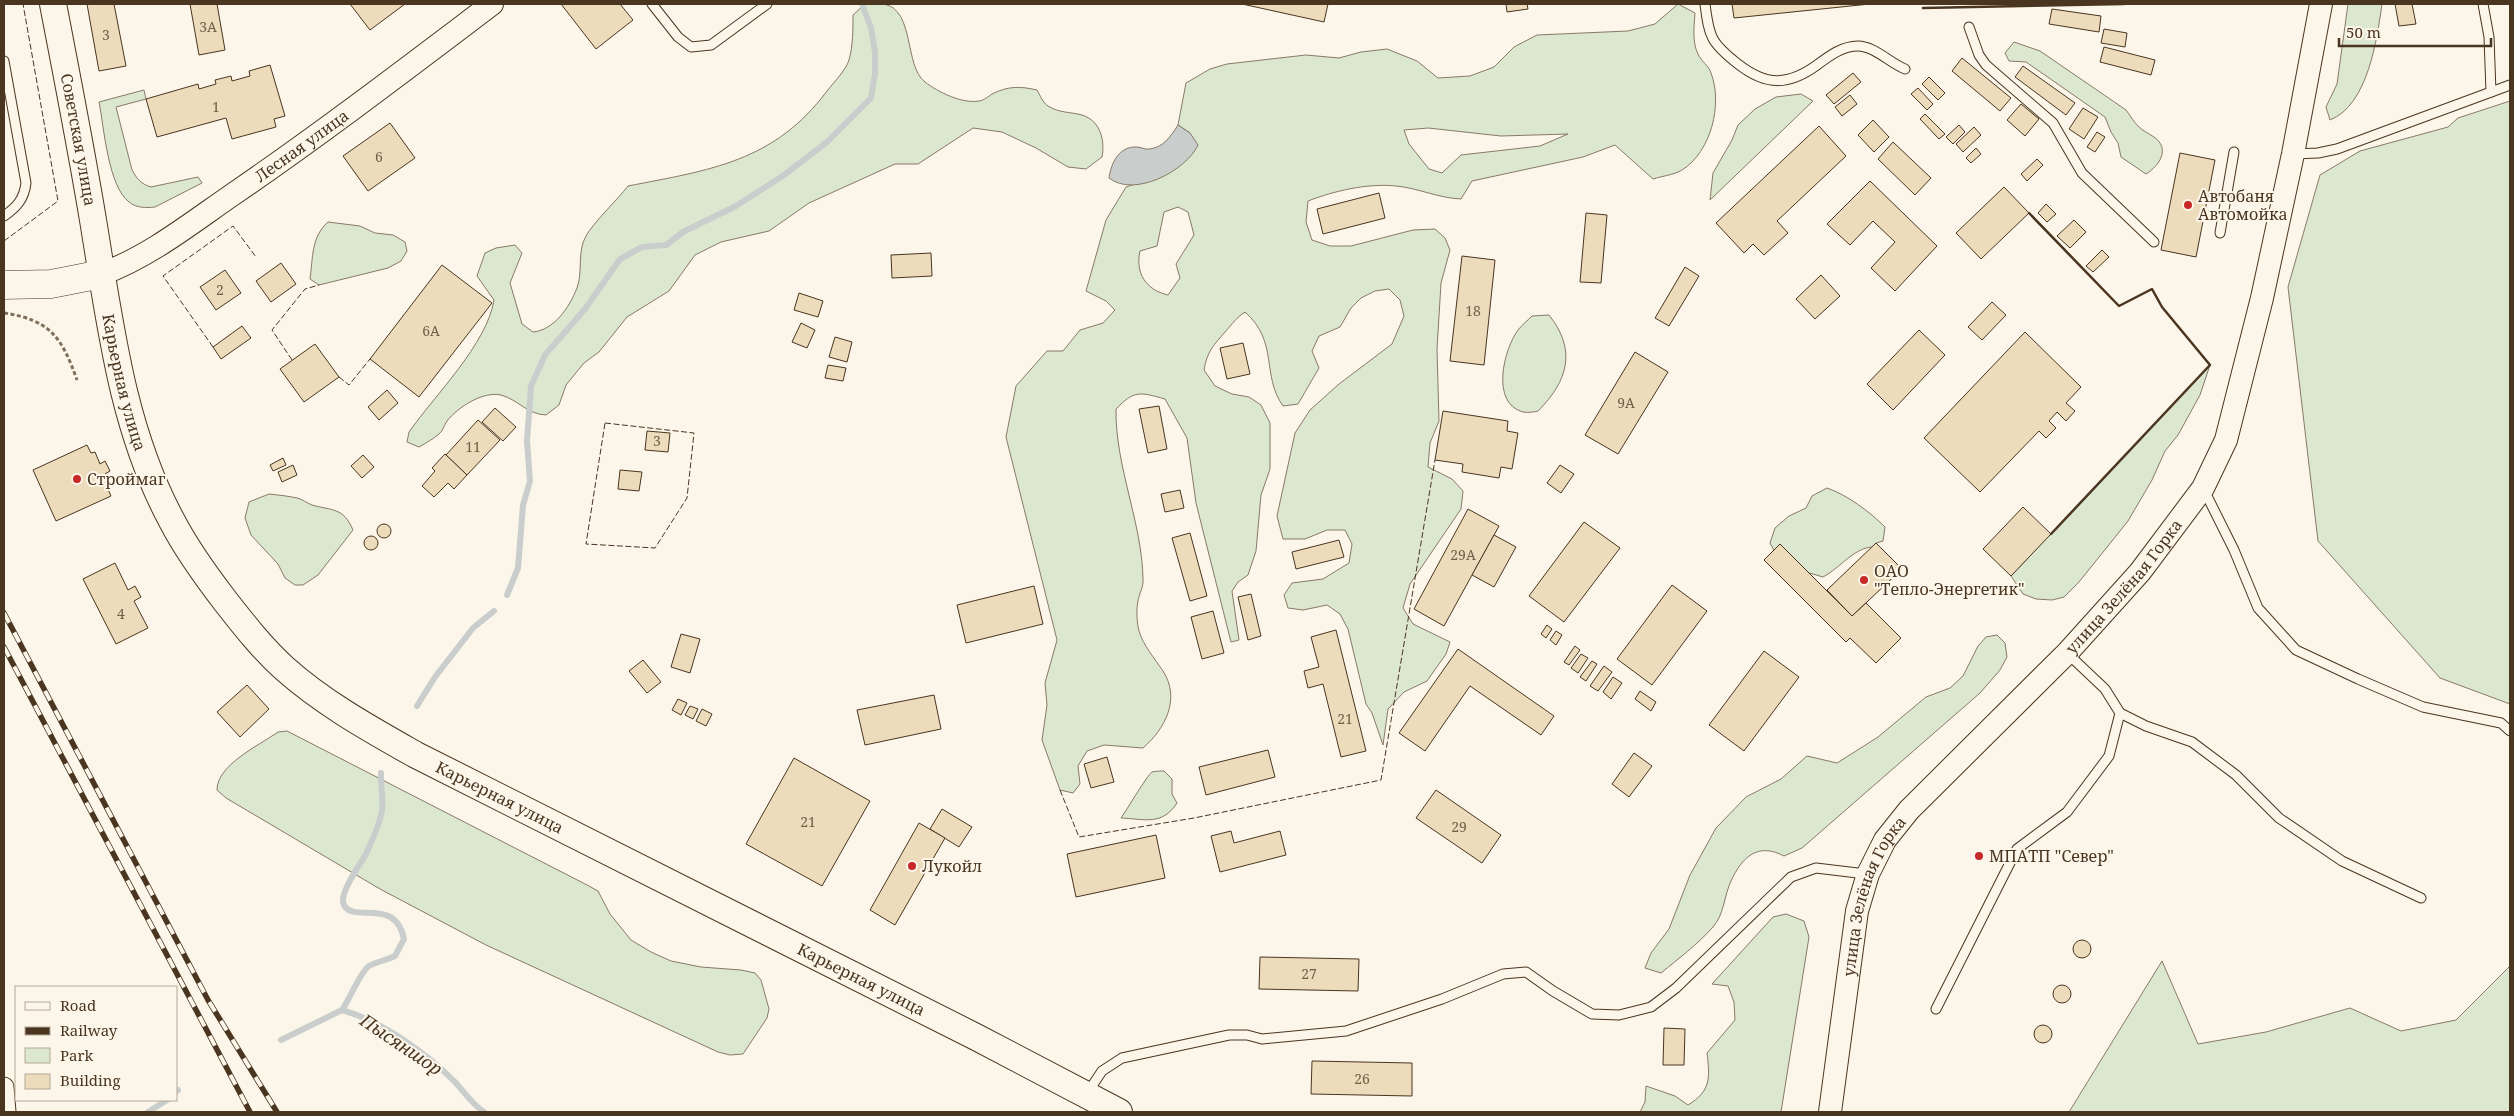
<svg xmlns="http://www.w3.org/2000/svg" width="2514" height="1116" viewBox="0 0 2514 1116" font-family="'Noto Serif',serif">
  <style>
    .green { fill: #dce7d0; stroke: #887966; fill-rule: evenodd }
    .water { fill: #c9cecd; stroke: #887966 }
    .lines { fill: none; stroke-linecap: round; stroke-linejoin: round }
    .stream { stroke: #c9cecd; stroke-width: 6 }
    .building { fill: #ecdcbc; stroke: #4a3520 }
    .service-casing { stroke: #4a3520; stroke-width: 11 }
    .minor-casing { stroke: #4a3520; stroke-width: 21 }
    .tertiary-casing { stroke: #4a3520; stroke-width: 24 }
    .secondary-casing { stroke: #4a3520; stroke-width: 28 }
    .primary-casing { stroke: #4a3520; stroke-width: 29 }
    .path { stroke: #7f6f5c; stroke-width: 3; stroke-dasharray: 4 2.5; stroke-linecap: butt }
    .service { stroke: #fbf6e9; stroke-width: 9 }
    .minor { stroke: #fbf6e9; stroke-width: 19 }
    .tertiary { stroke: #fbf6e9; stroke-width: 22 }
    .secondary { stroke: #fbf6e9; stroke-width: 26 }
    .primary { stroke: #fbf6e9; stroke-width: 28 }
    .rail-casing { stroke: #4a3520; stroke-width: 5.5 }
    .rail { stroke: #fbf6e9; stroke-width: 4; stroke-dasharray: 11; stroke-linecap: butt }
    .fence { stroke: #4a3520; stroke-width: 1; stroke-dasharray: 6 2.5; stroke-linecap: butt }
    .wall { stroke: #4a3520; stroke-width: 2.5 }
    .poi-dot { fill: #c62828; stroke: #fbf6e9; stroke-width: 2 }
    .labels { text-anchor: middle; stroke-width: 4; stroke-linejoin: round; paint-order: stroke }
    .number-label { font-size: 14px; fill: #725f47 }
    .street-label { font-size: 16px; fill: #4a3520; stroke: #fbf6e9 }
    .poi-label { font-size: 16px; fill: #4a3520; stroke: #fbf6e9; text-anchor: start }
    .water-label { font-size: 18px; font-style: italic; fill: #4a3520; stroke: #fbf6e9 }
  </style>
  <rect width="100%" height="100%" fill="#fbf6e9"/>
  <g class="green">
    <path d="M865,4C871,4 879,2 884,4C915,10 904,66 925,82C938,92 962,104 979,101C983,101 989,96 992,94C1008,86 1020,86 1037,90C1040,95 1043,103 1048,106C1059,113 1071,112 1082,115C1101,121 1105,141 1102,157L1086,169L1068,167L1036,148L1002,132L973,128L918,164H895L809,203L769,231L721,242L695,255L669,291L627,317L599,352L584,363L566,385L559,405L546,415C526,414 519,400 501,395C483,391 458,407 447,421C444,425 443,431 439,434C433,439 426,443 419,447L407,442L409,432C435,395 487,344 494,300L477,276L485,253L496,248L515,245L522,253L510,283L522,324L533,332C554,330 569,308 577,288C583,272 577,251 586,236C593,223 618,199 628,186C710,170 774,162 827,91C834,82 846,70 849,60C853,46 853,29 853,15Z"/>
    <path d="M1678,4L1695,13C1694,26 1692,42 1698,54C1701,61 1709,66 1711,73C1723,104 1711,152 1682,170C1674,175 1662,176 1653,179L1615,145L1583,157L1472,181L1461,199C1438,198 1418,188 1396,186C1367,183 1334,191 1308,201L1306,222L1312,240L1330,246H1351L1413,230L1435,229L1445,238L1450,250L1441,283L1437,349L1439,421L1430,443L1428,467L1452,479L1463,491L1461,509L1410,584L1403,608L1413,624L1450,642L1446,654L1427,681L1404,692L1388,709L1383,745L1372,713L1366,704L1348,629L1340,614L1327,605L1303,610L1288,608L1284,595L1292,583L1323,579L1349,563L1352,544L1345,530H1327L1305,539H1283L1277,516L1295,433L1310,410L1339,384L1392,344L1404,316L1400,300L1389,289L1375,291L1361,298L1351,308L1340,327L1319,336L1312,351L1319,368L1298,404L1283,406C1261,375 1279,342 1245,312C1236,318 1233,323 1225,332C1214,345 1207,351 1204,370L1215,386L1232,394L1249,397L1261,405L1270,423V469L1261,495L1256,551L1248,575L1238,582L1232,591L1239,640L1231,642L1196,503L1187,438L1165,399C1140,392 1134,390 1116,409C1115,466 1142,522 1143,579C1144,586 1139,594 1138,601C1136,609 1137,624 1139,631C1143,645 1155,659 1163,671C1181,699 1165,729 1143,748L1104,745L1087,751L1078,766L1080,784L1073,793L1060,790L1042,740L1047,705L1045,683L1057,640L1006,437L1016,386L1047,351H1063L1080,330L1103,323L1115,310L1106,301L1086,291L1106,220L1126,187L1135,184L1190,133L1178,125L1186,83L1210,69L1227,64L1306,55L1339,58L1361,52L1387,49L1417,61L1438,78L1470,76L1494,67L1514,47L1537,35L1628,31L1655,24ZM1428,128L1501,136L1568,134L1540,146L1461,155L1442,173L1429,169L1409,144L1404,130ZM1178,207L1188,212L1194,235L1176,264L1180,278L1168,295C1146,290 1135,273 1140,251L1157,246L1164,212Z"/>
    <path d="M2348,4H2382C2377,39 2368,105 2330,120L2326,107L2337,84Z"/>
    <path d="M2014,42L2040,51L2126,110C2130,115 2133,121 2138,126C2143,131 2148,133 2154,137C2171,149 2159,166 2146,174L2121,157L2118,143L2111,132L2105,117L2026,62L2009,61L2005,53Z"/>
    <path d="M144,90L146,99L116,107L132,170C137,179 141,184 151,187L198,177L202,183L155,207C146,208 136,208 129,202C108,186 104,127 99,102Z"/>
    <polygon points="1801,94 1813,101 1710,200 1713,173 1732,140 1738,125 1755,109 1776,97"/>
    <polygon points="2510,101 2510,704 2440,678 2318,541 2288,287 2320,175 2360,151 2448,127 2458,118"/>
    <path d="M328,222L360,226L375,233L393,235L405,242L407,251L401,261L388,268L319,285L310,279C313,258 311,237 328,222Z"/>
    <path d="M1549,315C1577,350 1568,381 1538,411C1534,412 1527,413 1523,412C1490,403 1504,349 1518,330C1522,325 1528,320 1532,316Z"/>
    <polygon points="2210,365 2200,395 2178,435 2165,451 2152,480 2128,521 2079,582 2064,597 2052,600 2036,599 2023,594 2011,576"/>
    <path d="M1827,488C1847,495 1869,511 1885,527L1883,541L1876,543L1872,547C1854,548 1840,568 1823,577L1806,572L1778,558L1770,543L1775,528L1789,516L1806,508L1812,496Z"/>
    <path d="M269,494C278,495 288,496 297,498C302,499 307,503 312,505C333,511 343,507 353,530L318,575L303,585H295L285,578L278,564L251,535L245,518L249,502Z"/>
    <path d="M1997,635L2005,643L2007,657L2000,670L1980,693L1802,848L1784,856C1758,842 1742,857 1731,881C1724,896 1724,915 1713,927C1698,944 1678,959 1661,973L1645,968L1651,953L1669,929L1690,875L1716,828L1746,797L1781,779L1807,756L1837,763L1878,737L1926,697L1950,688L1963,676L1978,646L1986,637Z"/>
    <path d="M287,731L589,886L598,891L610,914L631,940L651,952L671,961L701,967L741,970L755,973L761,980L769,1009L767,1018L743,1054L730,1055L718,1052L486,945L380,889L226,798L217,790C217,765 258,746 278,732Z"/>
    <path d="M1164,771L1172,779V794L1177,803C1162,826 1145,819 1121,818C1126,811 1148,774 1152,772C1156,771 1161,771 1164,771Z"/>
    <path d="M1786,914L1804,921L1809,937L1781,1112H1640L1645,1102L1646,1086L1675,1096L1688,1105C1711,1091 1710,1078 1707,1053L1735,1020L1734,1002L1728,986L1712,984L1773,917Z"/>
    <polygon points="2162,961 2198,1044 2266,1032 2350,1008 2401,1031 2456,1020 2510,966 2510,1112 2069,1112"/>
  </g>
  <path class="water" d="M1178,125L1190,133L1198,145C1186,171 1134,198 1109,178C1111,163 1119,146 1137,147C1141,147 1145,150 1149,149C1163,148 1171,136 1178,125Z"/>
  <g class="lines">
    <g class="stream">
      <polyline points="507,595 518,568 523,505 530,481 527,441 531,386 545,355 585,309 620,259 642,247 666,245 683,232 736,206 784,175 827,142 871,98 875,74 875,52 871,28 862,4"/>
      <polyline points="417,706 435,677 473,628 494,611"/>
      <path d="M342,1010C350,999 360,972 369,966C376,962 387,960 395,956L404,939C395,896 354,924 344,905C338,894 360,865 366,854C372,841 379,826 382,811C384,799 380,786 381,773"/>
      <path d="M281,1040L342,1010C383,1022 425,1052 455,1082C464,1092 473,1105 484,1112"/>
      <polyline points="176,1092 178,1090"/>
      <polyline points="148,1112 167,1100"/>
    </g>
  </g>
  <g class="building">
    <polygon points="87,4 114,4 126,66 99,71"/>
    <polygon points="190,4 217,4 225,50 199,55"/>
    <polygon points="350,4 405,4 370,30"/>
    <polygon points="561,4 620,4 633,20 596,49"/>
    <polygon points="1242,4 1328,4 1324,22"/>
    <polygon points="1506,4 1527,4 1528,9 1507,12"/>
    <polygon points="1732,4 1870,4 1734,18"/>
    <polygon points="2395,4 2412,4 2416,24 2399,26"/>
    <polygon points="2052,9 2101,16 2099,32 2049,24"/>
    <polygon points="2104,29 2127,33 2125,47 2101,43"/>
    <polygon points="2104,47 2155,60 2151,75 2100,62"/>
    <polygon points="1962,58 2011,98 2000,111 1952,71"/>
    <polygon points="270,65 285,116 274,119 276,127 232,139 226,118 157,137 146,99 198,84 199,89 216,84 215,80 231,76 232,81 250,76 249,71"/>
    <polygon points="2023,66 2075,103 2066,115 2015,77"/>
    <polygon points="1853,73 1861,82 1834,104 1826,95"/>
    <polygon points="1929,77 1945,93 1938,100 1922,84"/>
    <polygon points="1918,88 1933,104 1927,110 1911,94"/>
    <polygon points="1850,95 1857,104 1842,116 1835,107"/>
    <polygon points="2021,104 2039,119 2025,136 2007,120"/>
    <polygon points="2083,108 2098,117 2084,139 2069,129"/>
    <polygon points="1925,114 1945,134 1939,139 1920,119"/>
    <polygon points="1873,120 1889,137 1874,152 1858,135"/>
    <polygon points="390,123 415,158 368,191 343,156"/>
    <polygon points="1959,125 1965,132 1953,144 1946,137"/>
    <polygon points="1819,126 1846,156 1777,221 1788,233 1764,255 1753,244 1744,253 1716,223"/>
    <polygon points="1974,127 1981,135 1963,152 1956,144"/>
    <polygon points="2097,132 2105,137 2095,152 2087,147"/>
    <polygon points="1893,142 1931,178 1915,195 1878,159"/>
    <polygon points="1976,148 1981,154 1971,163 1966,158"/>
    <polygon points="2180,153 2215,160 2196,257 2161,250"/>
    <polygon points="2037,159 2043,165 2027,181 2021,174"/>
    <polygon points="1870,181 1937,246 1895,291 1871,268 1895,242 1873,221 1850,245 1827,224"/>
    <polygon points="2004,187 2029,213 1981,259 1956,233"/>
    <polygon points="1379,193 1385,218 1323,234 1317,209"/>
    <polygon points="2046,204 2056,214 2047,222 2038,213"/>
    <polygon points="1586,213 1607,215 1601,283 1580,282"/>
    <polygon points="2074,220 2086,232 2070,248 2057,236"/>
    <polygon points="2102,250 2109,257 2093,272 2086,266"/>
    <polygon points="931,253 932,276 892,278 891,255"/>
    <polygon points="1462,256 1495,260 1484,365 1450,361"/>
    <polygon points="281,263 296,284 271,302 256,281"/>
    <polygon points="442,265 492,303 419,397 370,359"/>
    <polygon points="1685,267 1699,276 1669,326 1655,318"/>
    <polygon points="225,270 241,293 216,310 200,287"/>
    <polygon points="1821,275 1840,296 1815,319 1796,299"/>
    <polygon points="799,293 823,301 818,317 794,310"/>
    <polygon points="1992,302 2006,315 1982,340 1968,327"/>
    <polygon points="801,323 815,330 807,348 792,342"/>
    <polygon points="242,326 251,338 221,359 213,347"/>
    <polygon points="1919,330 1945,355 1893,410 1867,384"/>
    <polygon points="2025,332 2081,387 2066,403 2075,411 2066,421 2057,412 2049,421 2056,428 2046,438 2039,431 1980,492 1924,438"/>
    <polygon points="835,337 852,342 847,362 829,357"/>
    <polygon points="1243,343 1250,374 1227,379 1220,348"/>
    <polygon points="315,344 339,377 304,402 280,369"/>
    <polygon points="1635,352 1668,372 1618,454 1585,435"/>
    <polygon points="828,365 846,368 843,381 825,378"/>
    <polygon points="387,390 398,403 379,420 368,407"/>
    <polygon points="1159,406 1167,449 1148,453 1139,409"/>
    <polygon points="495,408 516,427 503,441 482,422"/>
    <polygon points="1443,411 1508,421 1507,431 1518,433 1512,469 1501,467 1499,478 1462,472 1463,464 1435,460"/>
    <polygon points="478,420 500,440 467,475 446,455"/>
    <polygon points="647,431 670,433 668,452 645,450"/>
    <polygon points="87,445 91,453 95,452 100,464 105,461 110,471 105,474 110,485 107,487 111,496 56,521 33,470"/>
    <polygon points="445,454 467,475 454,489 448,483 434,497 422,486 435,471 432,468"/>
    <polygon points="363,455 374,467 362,478 351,466"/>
    <polygon points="283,458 286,465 273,471 270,465"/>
    <polygon points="293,465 297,475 282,482 278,472"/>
    <polygon points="1560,465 1574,474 1561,493 1547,483"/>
    <polygon points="620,470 642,472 639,491 618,489"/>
    <polygon points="1180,490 1184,508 1165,512 1161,494"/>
    <polygon points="2023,507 2051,534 2011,576 1983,549"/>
    <polygon points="1468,509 1499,526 1444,626 1414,609"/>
    <polygon points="1584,522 1620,548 1564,622 1529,596"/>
    <circle cx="384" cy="531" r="7"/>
    <polygon points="1190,533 1207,596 1190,601 1172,538"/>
    <polygon points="1494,535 1516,547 1494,587 1472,575"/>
    <circle cx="371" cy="543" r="7"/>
    <polygon points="1339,540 1344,557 1296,569 1292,552"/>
    <polygon points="1876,543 1902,569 1852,616 1827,590"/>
    <polygon points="1780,544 1852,616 1866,603 1901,638 1876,663 1850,638 1846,642 1764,560"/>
    <polygon points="115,563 128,590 135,586 141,597 134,601 148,628 116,644 83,579"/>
    <polygon points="1672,585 1707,611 1652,685 1617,659"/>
    <polygon points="1034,586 1043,624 966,643 957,605"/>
    <polygon points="1251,594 1261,636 1248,640 1238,597"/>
    <polygon points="1213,611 1224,653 1202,659 1191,617"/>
    <polygon points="1547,625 1552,629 1546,638 1541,634"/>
    <polygon points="1336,630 1366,751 1341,757 1323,684 1308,688 1304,671 1319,667 1311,637"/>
    <polygon points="1556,631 1562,635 1556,645 1550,640"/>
    <polygon points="681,634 700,639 690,673 671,667"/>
    <polygon points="1575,646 1580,650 1569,665 1564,662"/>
    <polygon points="1458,649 1554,716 1541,735 1470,686 1425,751 1399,733"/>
    <polygon points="1764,651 1799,677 1744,751 1709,725"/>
    <polygon points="1581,654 1588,658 1578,673 1571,668"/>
    <polygon points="643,660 661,682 647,693 629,671"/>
    <polygon points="1592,661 1597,664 1586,681 1580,677"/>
    <polygon points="1604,666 1612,672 1598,691 1590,686"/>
    <polygon points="1613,677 1622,683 1611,699 1603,692"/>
    <polygon points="247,685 269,709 240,737 217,712"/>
    <polygon points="1640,691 1656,702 1651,711 1635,699"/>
    <polygon points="934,695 941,729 865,745 857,710"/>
    <polygon points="678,699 687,703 681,715 672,710"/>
    <polygon points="690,706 698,709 693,719 685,715"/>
    <polygon points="702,709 712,714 706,726 696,721"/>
    <polygon points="1268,750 1275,777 1206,795 1199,767"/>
    <polygon points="1634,753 1652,766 1629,797 1612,784"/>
    <polygon points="1107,757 1114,782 1091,788 1084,764"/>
    <polygon points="794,758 870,801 822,886 746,844"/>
    <polygon points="1436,790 1501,835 1482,863 1416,818"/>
    <polygon points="942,809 972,827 959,847 930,829"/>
    <polygon points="919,823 945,838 895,925 870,910"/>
    <polygon points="1231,831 1234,843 1280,831 1286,855 1220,872 1211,836"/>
    <polygon points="1156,835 1165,878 1076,897 1067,854"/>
    <circle cx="2082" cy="949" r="9"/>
    <polygon points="1260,957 1359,959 1358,991 1259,989"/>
    <circle cx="2062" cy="994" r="9"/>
    <circle cx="2043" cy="1034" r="9"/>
    <polygon points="1664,1028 1685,1029 1684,1065 1663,1065"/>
    <polygon points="1312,1061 1412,1063 1412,1096 1311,1094"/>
  </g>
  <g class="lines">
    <defs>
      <g id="service">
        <polyline points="652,4 678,37 691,47 711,45 767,4"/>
        <path d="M1705,4C1709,37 1711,43 1738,64C1766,86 1788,86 1817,65C1829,56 1842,46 1858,46C1874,46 1890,63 1905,69"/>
        <polyline points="2483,4 2489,37 2491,92"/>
        <polyline points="1969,27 1979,55 1986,65 2053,123 2082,173 2154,242"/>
        <path d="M4,61L26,183C24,199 17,207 4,216"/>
        <polyline points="2293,154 2318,153 2337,149 2510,85"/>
        <polyline points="2220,233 2234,152"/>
        <polyline points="2204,490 2234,550 2258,608 2296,650 2358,679 2423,707 2501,723 2510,731"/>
        <polyline points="2120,713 2146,726 2192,742 2236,775 2279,818 2342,861 2421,898"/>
        <polyline points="1936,1009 2017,849 2067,812 2109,756 2120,713 2105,689 2068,654"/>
        <polyline points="1088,1092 1102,1071 1122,1058 1229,1035 1247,1035 1262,1039 1346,1031 1442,999 1503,974 1526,972 1553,991 1592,1014 1619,1015 1651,1007 1676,988 1791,877 1816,868 1866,874"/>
      </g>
      <polyline id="minor" points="4,1087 6,1112"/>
      <g id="tertiary">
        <path id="s1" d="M102,274C150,256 190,224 232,195C321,134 406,69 492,4"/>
        <path id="s2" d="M1830,1112L1857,911L1868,874L1885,840L1909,810L2067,653L2140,572L2203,488L2226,440L2262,298L2293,154L2321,4"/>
      </g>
      <g id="secondary">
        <path id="s3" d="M53,4C67,76 81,148 93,220C110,323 122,429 172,521C187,550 206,576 226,602C244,625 262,648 284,668C323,703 370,729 416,755L976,1037L1119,1112"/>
      </g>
      <polyline id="primary" points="4,285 51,284 102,274"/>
    </defs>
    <use href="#service" class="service-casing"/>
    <use href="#minor" class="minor-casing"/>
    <use href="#tertiary" class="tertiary-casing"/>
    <use href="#secondary" class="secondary-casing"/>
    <use href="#primary" class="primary-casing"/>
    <path class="path" d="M4,313C51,320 62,338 77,380"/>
    <use href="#service" class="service"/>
    <use href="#minor" class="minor"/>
    <use href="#tertiary" class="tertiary"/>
    <use href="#secondary" class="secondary"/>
    <use href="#primary" class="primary"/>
    <defs>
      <g id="rail">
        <polyline points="4,613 208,1000 277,1112"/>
        <polyline points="4,647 250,1112"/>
      </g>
    </defs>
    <use href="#rail" class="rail-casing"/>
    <use href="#rail" class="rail"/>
    <g class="fence">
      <polyline points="4,241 58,201 23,4"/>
      <polyline points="213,347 163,276 233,226 256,257"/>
      <polyline points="292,360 272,330 305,289 319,285"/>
      <polyline points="339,377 349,385 370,359"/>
      <polygon points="605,423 694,433 687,498 655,548 586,544"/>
      <polyline points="1060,790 1079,837 1194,818 1381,780 1435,460"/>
    </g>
    <g class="wall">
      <polyline points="1923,8 2124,4"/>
      <polyline points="2029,213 2119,306 2152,289 2162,307 2210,365 2051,534"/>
    </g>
  </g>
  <g class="poi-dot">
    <circle cx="2188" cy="205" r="5"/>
    <circle cx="77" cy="479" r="5"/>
    <circle cx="1864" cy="580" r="5"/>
    <circle cx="1979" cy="856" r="5"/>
    <circle cx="912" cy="866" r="5"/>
  </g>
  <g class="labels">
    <g class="number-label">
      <text x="208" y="32">3А</text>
      <text x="106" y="40">3</text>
      <text x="216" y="112">1</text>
      <text x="379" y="162">6</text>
      <text x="220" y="295">2</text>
      <text x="1473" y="316">18</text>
      <text x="431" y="336">6А</text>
      <text x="1626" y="408">9А</text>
      <text x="657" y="446">3</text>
      <text x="473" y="452">11</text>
      <text x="1463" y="560">29А</text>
      <text x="121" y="619">4</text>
      <text x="1345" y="724">21</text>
      <text x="808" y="827">21</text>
      <text x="1459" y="832">29</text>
      <text x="1309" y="979">27</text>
      <text x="1362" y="1084">26</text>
    </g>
    <g class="street-label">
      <text dy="6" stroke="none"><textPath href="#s3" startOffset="138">Советская улица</textPath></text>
      <text dy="6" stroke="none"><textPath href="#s1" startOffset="238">Лесная улица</textPath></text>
      <text dy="6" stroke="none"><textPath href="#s3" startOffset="385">Карьерная улица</textPath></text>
      <text dy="6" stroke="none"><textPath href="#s2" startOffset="628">улица Зелёная Горка</textPath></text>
      <text dy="6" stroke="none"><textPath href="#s3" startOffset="970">Карьерная улица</textPath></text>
      <text dy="6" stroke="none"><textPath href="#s2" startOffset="222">улица Зелёная Горка</textPath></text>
      <text dy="6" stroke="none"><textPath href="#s3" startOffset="1375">Карьерная улица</textPath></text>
    </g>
    <g class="poi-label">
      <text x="2198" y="202">Автобаня<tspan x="2198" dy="18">Автомойка</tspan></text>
      <text x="87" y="485">Строймаг</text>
      <text x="1874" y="577">ОАО<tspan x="1874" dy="18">"Тепло-Энергетик"</tspan></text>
      <text x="1989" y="862">МПАТП "Север"</text>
      <text x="922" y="872">Лукойл</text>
    </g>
    <g class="water-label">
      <text transform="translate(401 1045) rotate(34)" y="6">Пысяншор</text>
    </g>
  </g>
  <rect width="2514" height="1116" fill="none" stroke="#4a3520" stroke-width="10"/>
  <rect x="15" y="986" width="162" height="115" fill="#fbf6e9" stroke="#b4a999"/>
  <rect x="25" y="1002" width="25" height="8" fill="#fbf6e9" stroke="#b4a999"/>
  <text x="60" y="1011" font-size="15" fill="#4a3520">Road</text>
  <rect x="25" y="1027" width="25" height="8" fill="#4a3520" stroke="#b4a999"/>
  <text x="60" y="1036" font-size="15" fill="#4a3520">Railway</text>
  <rect x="25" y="1048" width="25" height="15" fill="#dce7d0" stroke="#b4a999"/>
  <text x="60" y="1061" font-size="15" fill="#4a3520">Park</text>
  <rect x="25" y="1074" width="25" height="15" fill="#ecdcbc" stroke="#b4a999"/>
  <text x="60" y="1086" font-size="15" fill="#4a3520">Building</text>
  <path d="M2339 38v8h152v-8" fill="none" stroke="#4a3520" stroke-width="2.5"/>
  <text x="2346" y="38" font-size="15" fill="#4a3520" stroke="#fbf6e9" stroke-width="4" paint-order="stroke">50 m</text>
</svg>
